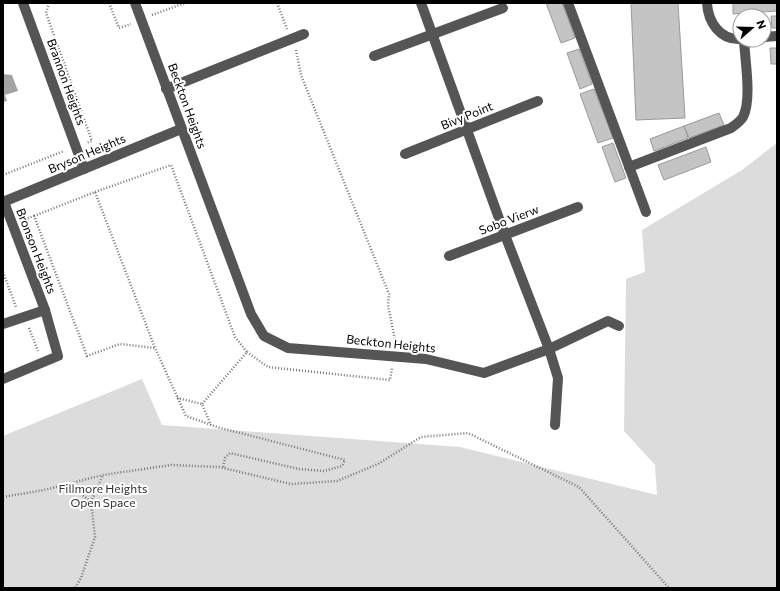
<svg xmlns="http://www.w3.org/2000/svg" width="780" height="591" viewBox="0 0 780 591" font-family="Commissioner,sans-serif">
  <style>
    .green { fill: #dcdcdc }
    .water { fill: #a3a3a3 }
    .building { fill: #c4c4c4; stroke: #999 }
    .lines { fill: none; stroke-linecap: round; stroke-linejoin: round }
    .path { stroke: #777; stroke-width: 2.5; stroke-dasharray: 1 2; stroke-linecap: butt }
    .minor { stroke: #555; stroke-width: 10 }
    .labels { text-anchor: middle; stroke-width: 4; stroke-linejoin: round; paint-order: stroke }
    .street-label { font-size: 12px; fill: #000; stroke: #fff }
    .park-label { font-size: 12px; fill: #333; stroke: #fff }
  </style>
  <rect width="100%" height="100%" fill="#fff"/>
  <polygon class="green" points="777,143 777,588 3,588 3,436 142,379 162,425 460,447 657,495 655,465 624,431 626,279 645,272 642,230 742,170"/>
  <polygon class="water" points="3,74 12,75 18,91 5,95 7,101 3,102"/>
  <g class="building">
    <polygon points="546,3 562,3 575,38 561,43"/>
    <polygon points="631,3 678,3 685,118 636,120"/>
    <polygon points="733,3 777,3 777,11 733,14"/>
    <polygon points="771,16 777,16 777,28 772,28"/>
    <polygon points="770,48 777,48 777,64 771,64"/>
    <polygon points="579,49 592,84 580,89 567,53"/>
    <polygon points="594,89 613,138 598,143 580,94"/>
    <polygon points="719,113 724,125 689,138 684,126"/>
    <polygon points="684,126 688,138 654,151 650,139"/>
    <polygon points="613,143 626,178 615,182 602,147"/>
    <polygon points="706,147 711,162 664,180 658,165"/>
  </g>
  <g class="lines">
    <g class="path">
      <polyline points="49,3 46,13 92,141 86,143"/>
      <polyline points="109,3 119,28 131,24"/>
      <polyline points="277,3 287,29"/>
      <polyline points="152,15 185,3"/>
      <polyline points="296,50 301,75 389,294 388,305 396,345"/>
      <polyline points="3,175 64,151"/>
      <polyline points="95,192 171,165 235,337 247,352 202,404"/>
      <polyline points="34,216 95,192 155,348"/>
      <polyline points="22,220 34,216 87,356 120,344 155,348 186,416 217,427 345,460 342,466 324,471 299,469 230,453 225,458 223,468"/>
      <polyline points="3,272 16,307"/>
      <polyline points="29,328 38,351"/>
      <polyline points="247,352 268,367 390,380 392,368"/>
      <polyline points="177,398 202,404 211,425"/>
      <polyline points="69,484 91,502 95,537 81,578 75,588"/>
      <polyline points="3,497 44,490 103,475 171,465 219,467 291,484 337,481 378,464 421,437 468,433 579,487 669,588"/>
      <polyline points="91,502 103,475"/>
    </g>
    <g class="minor">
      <polyline points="23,3 84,169"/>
      <polyline points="135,3 251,314 264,336 288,348 426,359 484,373 549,349 505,235 421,3"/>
      <polyline points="568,3 646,212"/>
      <path d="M707,3C708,22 720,40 740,39"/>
      <polyline points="764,37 777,36"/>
      <polyline points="374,56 503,8"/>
      <polyline points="166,89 304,34"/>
      <polyline points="405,154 538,101"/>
      <path d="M629,167L731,128C735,125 740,122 743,117C752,99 745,61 744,40"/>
      <polyline points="3,202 181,129"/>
      <polyline points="449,256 578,207"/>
      <polyline points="3,324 45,310"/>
      <polyline points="3,379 58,356 45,310 4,202"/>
      <polyline points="555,425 558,378 549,349 608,321 619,326"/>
    </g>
  </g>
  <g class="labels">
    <g class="street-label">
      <text transform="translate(66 82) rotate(70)" y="4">Brannon Heights</text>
      <text transform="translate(187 106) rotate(70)" y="4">Beckton Heights</text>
      <text transform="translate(467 116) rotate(-22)" y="4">Bivy Point</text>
      <text transform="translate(87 154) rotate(-23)" y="4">Bryson Heights</text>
      <text transform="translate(509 220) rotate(-21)" y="4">Sobo Vierw</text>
      <text transform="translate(36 251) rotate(69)" y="4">Bronson Heights</text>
      <text transform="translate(391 344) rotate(6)" y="4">Beckton Heights</text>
    </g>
    <g class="park-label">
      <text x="103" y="493">Fillmore Heights<tspan x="103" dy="14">Open Space</tspan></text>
    </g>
  </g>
  <rect width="780" height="591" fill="none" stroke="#000000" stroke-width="8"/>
  <g transform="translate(752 28) rotate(70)"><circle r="19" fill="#ffffff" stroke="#999999"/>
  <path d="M0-3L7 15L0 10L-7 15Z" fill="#000000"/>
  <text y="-6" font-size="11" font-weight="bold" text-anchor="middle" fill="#000000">N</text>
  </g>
</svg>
